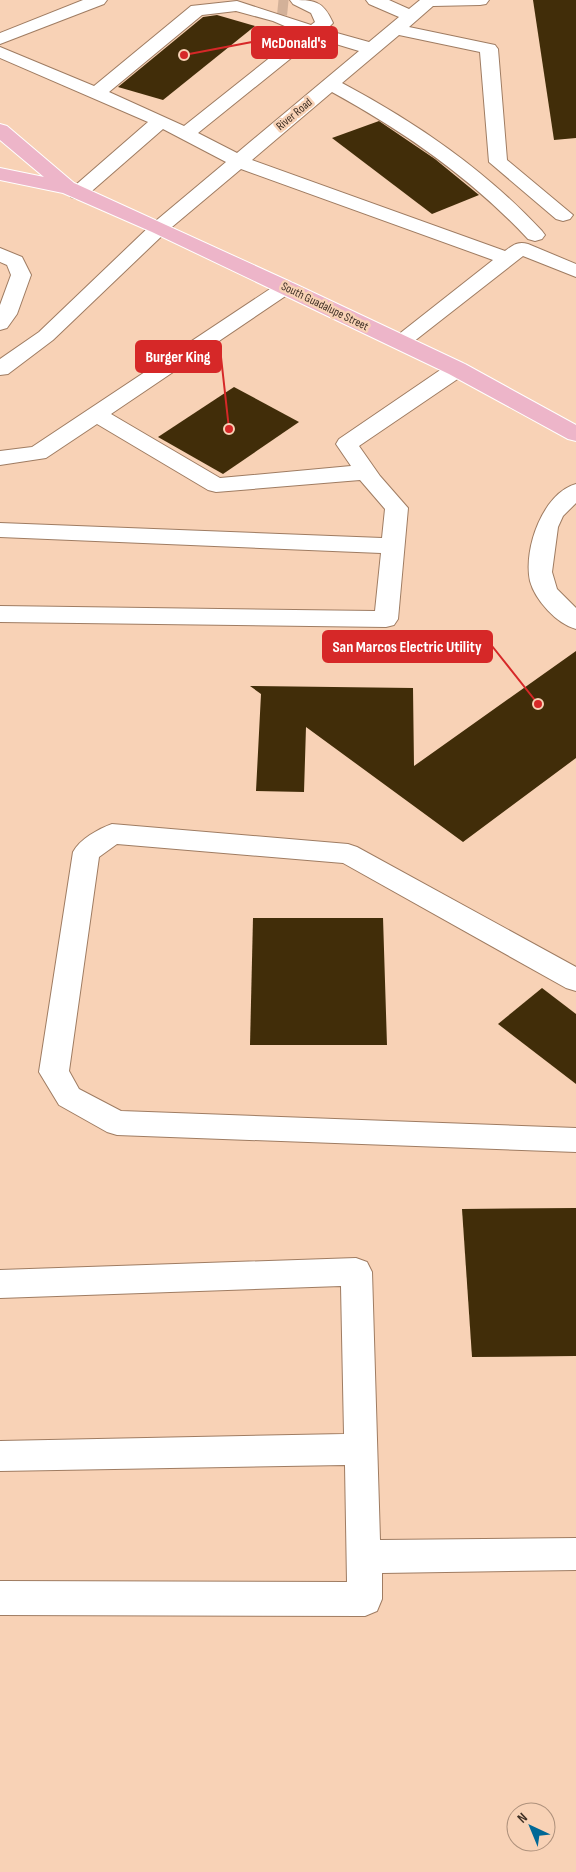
<svg xmlns="http://www.w3.org/2000/svg" width="576" height="1872" viewBox="0 0 576 1872" font-family="'Sofia Sans Condensed',sans-serif">
  <style>
    .building { fill: #412d09 }
    .lines { fill: none; stroke-linecap: round; stroke-linejoin: round }
    .minor-tunnel { stroke: #d3b199; stroke-width: 19; stroke-dasharray: 19 10; stroke-linecap: butt }
    .minor-casing { stroke: #9f7c62; stroke-width: 2 }
    .major-casing { stroke: #fff; stroke-width: 2 }
    .minor { fill: #fff; fill-rule: evenodd }
    .major { fill: #edb5c9; fill-rule: evenodd }
    .labels { text-anchor: middle; stroke-width: 5; stroke-linejoin: round; paint-order: stroke }
    .far-street-label { font-size: 12px; fill: #3e2f24; stroke: #f8d2b6 }
    .leader { fill: none; stroke: #d62828; stroke-width: 2 }
    .callout-dot { fill: #d62828; stroke: #f8d2b6; stroke-width: 2 }
    .callout { fill: #d62828; stroke: #d62828; stroke-width: 2 }
    .callout-label { font-size: 16px; text-anchor: middle; font-weight: bold; fill: #fff }
  </style>
  <rect width="100%" height="100%" fill="#f8d2b6"/>
  <g class="building">
    <polygon points="533,0 576,0 576,138 554,140"/>
    <polygon points="217,15 255,26 163,100 118,87 203,17"/>
    <polygon points="379,121 435,159 479,195 432,214 332,138"/>
    <polygon points="234,387 299,422 223,474 158,437"/>
    <polygon points="576,651 576,758 463,842 306,727 304,792 256,791 261,694 250,686 413,688 414,766"/>
    <polygon points="253,918 383,918 387,1045 250,1045"/>
    <polygon points="542,988 576,1014 576,1084 498,1024"/>
    <polygon points="576,1208 576,1356 472,1357 462,1209"/>
  </g>
  <g class="lines">
    <polyline class="minor-tunnel" points="278,5 288,6"/>
    <defs>
      <g id="minor">
        <polygon points="83,0 107,0 104,4 0,44 0,33"/>
        <path d="M290,0C314,0 323,0 333,23L326,30L369,42L399,17L369,4L366,0H389L409,9L420,0H489L486,4L480,5L433,6L409,27L495,45L498,49L507,160L573,215L570,219L563,221L556,219L489,162L480,52L399,35L342,83C417,123 484,169 542,231L545,235L542,239L535,241L528,239C471,178 405,132 332,92L252,160L505,251C513,245 518,241 528,244L576,264V277L523,256L408,346L401,348L394,346L391,342L394,338L493,260L241,169L166,232L53,340L8,374L0,375V359L39,332L152,224L226,162L163,129L85,197L78,199L71,197L68,193L71,189L148,122L0,58V47L94,86L191,6L237,1L311,25L315,22L311,13L293,4ZM236,11L273,21L301,33L184,126L109,92L202,15ZM316,38L359,51L237,153L198,133Z"/>
        <polygon points="0,248 22,257 31,275 17,314 7,328 0,330 0,305 11,275 7,265 0,262"/>
        <polygon points="286,281 293,283 296,287 293,291 111,414 220,478 351,466 336,444 339,439 449,364 457,363 465,364 468,369 465,374 359,446 380,476 408,508 398,619 394,625 386,627 0,622 0,606 375,611 381,553 0,537 0,523 382,538 385,509 360,480 216,492 208,490 97,424 46,458 0,465 0,451 32,447 279,283"/>
        <path d="M576,484V503L563,516L558,527L552,572L557,589L576,608V629C557,624 535,600 530,581C523,549 543,493 576,484Z"/>
        <path d="M112,824L348,844L357,847L576,967V991L566,988L343,863L117,844L99,857L69,1071L79,1089L121,1111L576,1128V1152L117,1135L107,1132L59,1105L39,1072L73,852C80,839 98,829 112,824Z"/>
        <polygon points="356,1258 367,1262 372,1272 380,1540 576,1538 576,1570 382,1573 382,1599 377,1611 365,1616 0,1615 0,1581 347,1582 345,1465 0,1471 0,1441 344,1434 341,1286 0,1298 0,1270"/>
      </g>
      <polygon id="major" points="0,124 7,126 74,183 293,283 465,364 576,425 576,441 568,439 449,374 152,232 63,193 0,180 0,168 44,177 0,140"/>
    </defs>
    <use href="#minor" class="minor-casing"/>
    <use href="#major" class="major-casing"/>
    <use href="#minor" class="minor"/>
    <use href="#major" class="major"/>
  </g>
  <g class="labels">
    <g class="far-street-label">
      <text transform="translate(294 114) rotate(-40)" y="4">River Road</text>
      <text transform="translate(325 306) rotate(26)" y="4">South Guadalupe Street</text>
    </g>
  </g>
  <path class="leader" d="M184 55L252 42M229 429L221 357M538 704L492 646"/>
  <g class="callout-dot">
    <circle cx="184" cy="55" r="5"/>
    <circle cx="229" cy="429" r="5"/>
    <circle cx="538" cy="704" r="5"/>
  </g>
  <g class="callout">
    <rect x="252" y="27" width="85" height="31" rx="5"/>
    <rect x="136" y="341" width="85" height="31" rx="5"/>
    <rect x="323" y="631" width="169" height="31" rx="5"/>
  </g>
  <g class="callout-label">
    <text x="294" y="48">McDonald's</text>
    <text x="178" y="362">Burger King</text>
    <text x="407" y="652">San Marcos Electric Utility</text>
  </g>
  <g transform="translate(531 1827) rotate(316)"><circle r="24" fill="#f8d2b6" stroke="#ae917c"/>
  <path d="M0-4L9 19L0 12L-9 19Z" fill="#006896"/>
  <text y="-8" font-size="14" font-weight="bold" text-anchor="middle" fill="#3e2f24">N</text>
  </g>
</svg>
